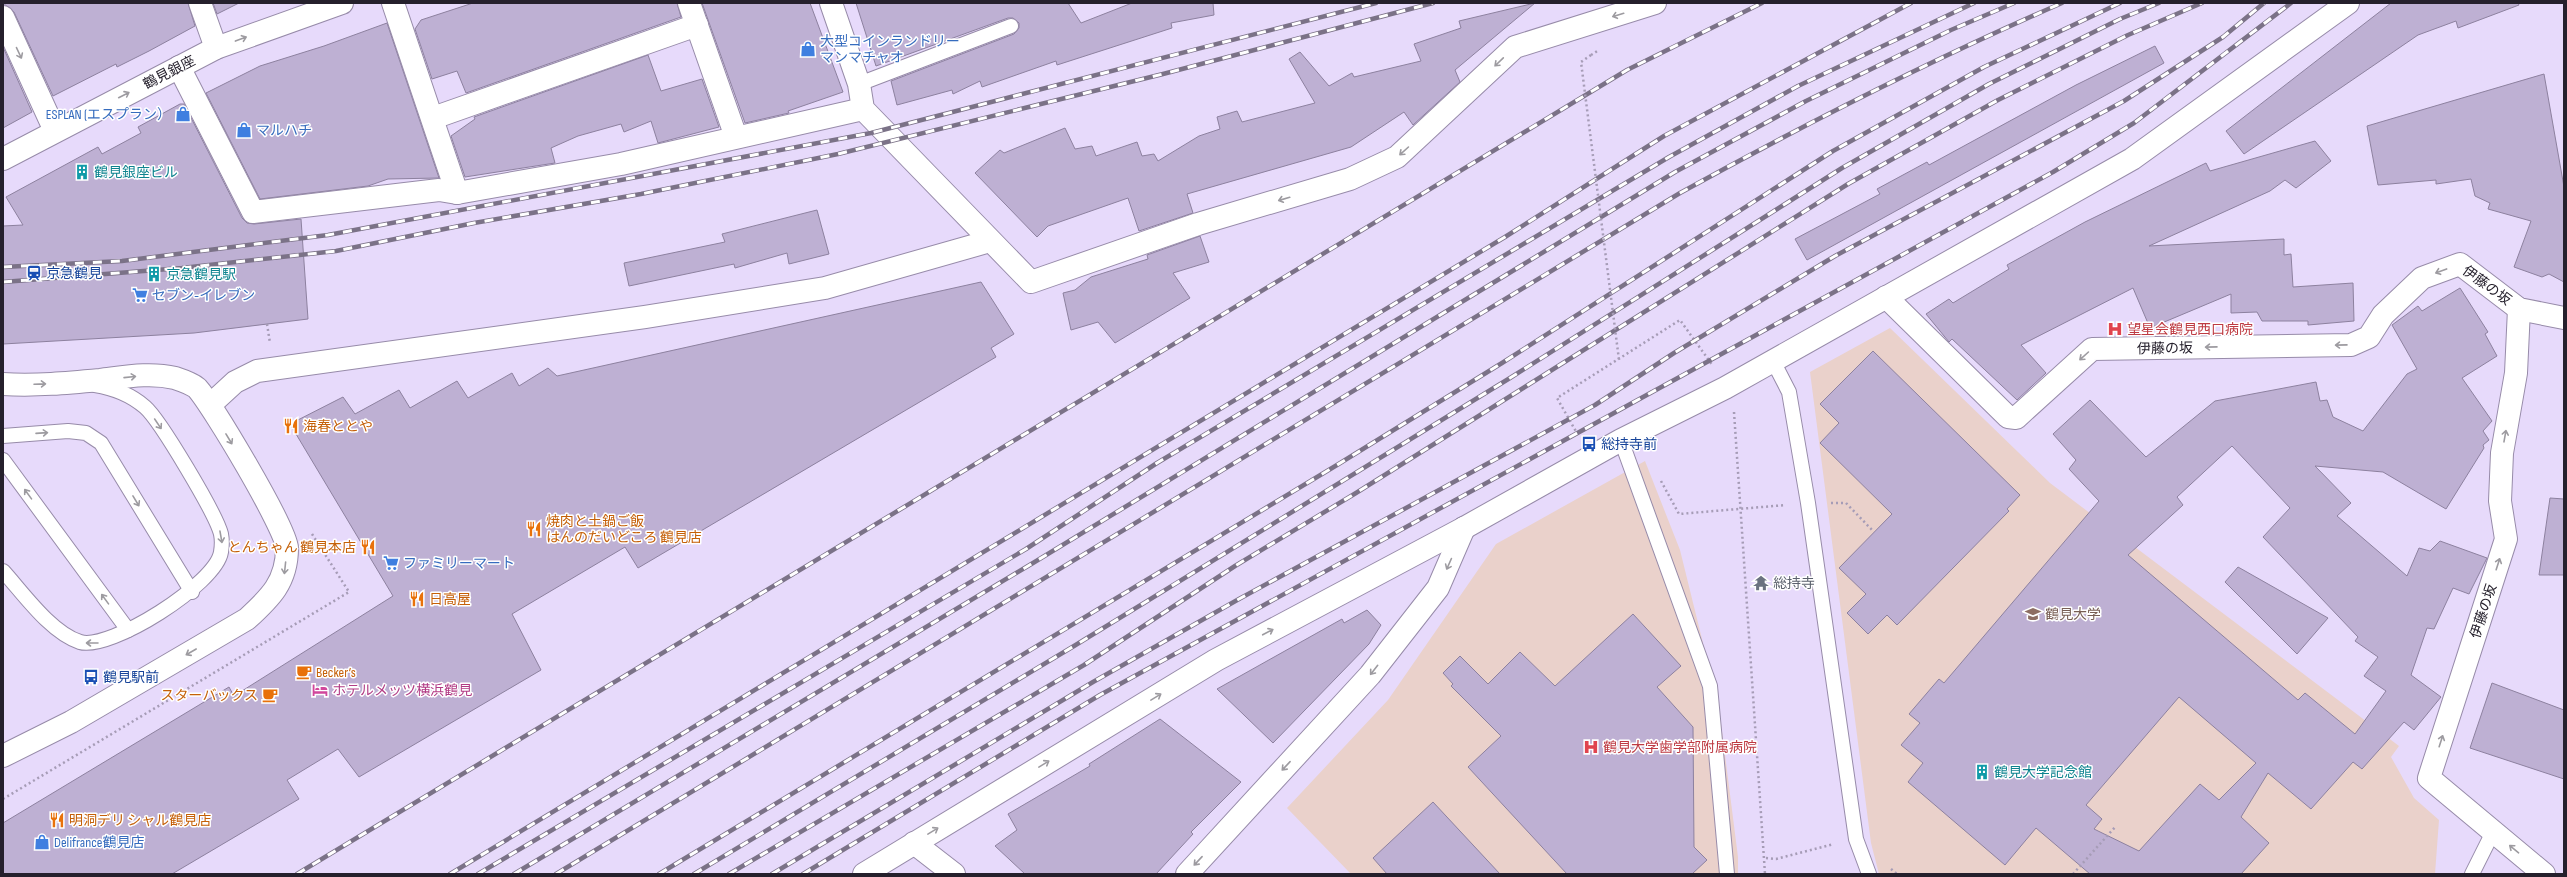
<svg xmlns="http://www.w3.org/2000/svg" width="2567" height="877" viewBox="0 0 2567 877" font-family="'Sofia Sans Condensed','Noto Sans JP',sans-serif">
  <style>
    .education { fill: #ead1cb }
    .building { fill: #beb0d3; stroke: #8d819f; fill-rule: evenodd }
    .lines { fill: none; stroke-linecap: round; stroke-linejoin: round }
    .lane-casing { stroke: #978ba9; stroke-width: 16 }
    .street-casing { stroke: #978ba9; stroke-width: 24 }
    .secondary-casing { stroke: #978ba9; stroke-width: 24 }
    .path { stroke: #a69cb6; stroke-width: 2.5; stroke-dasharray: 2 3; stroke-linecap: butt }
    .lane { stroke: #fff; stroke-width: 14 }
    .street { stroke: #fff; stroke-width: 22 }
    .secondary { stroke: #fff; stroke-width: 22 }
    .rail-casing { stroke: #7b7287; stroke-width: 4.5 }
    .rail { stroke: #fff; stroke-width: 3; stroke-dasharray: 9; stroke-linecap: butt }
    .path-bridge { stroke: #a69cb6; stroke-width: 2.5; stroke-dasharray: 2 3; stroke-linecap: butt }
    .oneway { stroke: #9d9ba0 }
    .labels { text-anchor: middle; stroke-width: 3; stroke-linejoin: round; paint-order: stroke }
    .shop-label { font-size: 14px; fill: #366cbe; stroke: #fff; text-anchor: start }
    .street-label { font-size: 14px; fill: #25202c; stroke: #fff }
    .culture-label { font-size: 14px; fill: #0d838f; stroke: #fff; text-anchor: start }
    .transit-label { font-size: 14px; fill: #164399; stroke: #fff; text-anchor: start }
    .health-label { font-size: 14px; fill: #be3a42; stroke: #fff; text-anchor: start }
    .food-label { font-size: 14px; fill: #c56008; stroke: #fff; text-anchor: start }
    .worship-label { font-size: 14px; fill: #5b616d; stroke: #fff; text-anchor: start }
    .education-label { font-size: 14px; fill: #785e54; stroke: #fff; text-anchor: start }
    .hotel-label { font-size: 14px; fill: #b23c85; stroke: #fff; text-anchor: start }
  </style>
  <rect width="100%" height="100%" fill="#e7dafb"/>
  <g class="education">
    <polygon points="1890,328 2050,483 2399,746 2391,757 2414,798 2439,820 2435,874 1879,874 1871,843 1810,372"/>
    <polygon points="1645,461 1680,550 1719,708 1738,857 1738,874 1351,874 1287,808 1388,700 1496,544"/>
  </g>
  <g class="building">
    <polygon points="3,3 188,3 195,26 149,51 117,67 116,64 53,96 14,12"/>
    <polygon points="213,3 239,3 217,14"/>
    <polygon points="473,3 677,3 681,17 466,93 457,71 432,79 415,29 421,20"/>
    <polygon points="702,3 810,3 843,92 788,111 789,113 745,123"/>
    <polygon points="856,3 1068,3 1081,23 1132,3 1213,3 1214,15 1171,23 1172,28 1057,65 1056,61 982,87 980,81 953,94 952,90 897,105 891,81 1014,34 1019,28 1019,23 1013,18 1008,18 876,66"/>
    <polygon points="1535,3 1455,70 1460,82 1413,125 1404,112 1351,147 1187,194 1193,213 1139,231 1128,198 1048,226 1037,237 975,173 1000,150 1004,153 1065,128 1075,149 1092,146 1096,156 1137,142 1142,156 1154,154 1158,161 1199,136 1220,129 1217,117 1237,111 1242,122 1315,103 1289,59 1300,52 1329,86 1352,73 1354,77 1421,61 1414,44 1461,28 1459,21"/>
    <polygon points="2391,3 2518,3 2519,5 2458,28 2456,21 2418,35 2244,154 2226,131"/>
    <polygon points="387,23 439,178 388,179 368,186 260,199 206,93 260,66 324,46"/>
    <polygon points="2155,46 2164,63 1807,260 1795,239 1880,194 1877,189 1927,162 1929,165 2076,85"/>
    <polygon points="3,47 32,112 3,128"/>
    <polygon points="648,55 661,91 702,79 719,127 658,143 651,121 624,132 621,124 578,136 551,148 555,163 465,177 451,136 475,119 474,117"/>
    <polygon points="2544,74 2564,187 2564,282 2549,274 2542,277 2514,267 2531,221 2488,209 2490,203 2475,196 2471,179 2436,184 2436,180 2378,185 2367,126"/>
    <polygon points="180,104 184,104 242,218 247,223 254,224 301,219 308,319 194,333 3,344 3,226 23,225 6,197 98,147 102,154 141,133 138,127"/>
    <polygon points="2315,141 2331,161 2296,188 2285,180 2270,191 2149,246 2284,239 2284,255 2291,254 2293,287 2353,283 2354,321 2308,325 2308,321 2262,321 2257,312 2231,313 2231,294 2150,328 2133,288 2021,345 2046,373 2017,400 1952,339 1949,342 1926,314 1949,299 1953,303 2009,269 2007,265 2085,222 2206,163 2210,171"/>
    <polygon points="817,210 829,254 789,264 787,253 735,268 734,264 629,286 624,263 725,242 722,234"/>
    <polygon points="1200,236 1209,262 1173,273 1190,298 1115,343 1098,322 1071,330 1063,293 1075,290 1091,277 1148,259 1147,255"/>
    <polygon points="981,282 1014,334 991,348 996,357 638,568 625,547 512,614 541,670 359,777 338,749 287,780 299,799 172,874 3,874 3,823 229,687 234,696 393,596 290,424 343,397 355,414 399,390 410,408 457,381 468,398 512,373 519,386 548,368 557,376"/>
    <path d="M2460,288L2488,332L2485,334L2497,356L2462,378L2492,421L2483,431L2489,440L2483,445L2484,448L2446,509L2383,472L2315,466L2351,503L2337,516L2407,576L2419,548L2430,551L2440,541L2487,558L2469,594L2453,588L2434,629L2427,628L2411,675L2441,697L2414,730L2404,722L2362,769L2353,762L2311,809L2268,773L2241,817L2269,843L2241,874H2090L2036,828L2005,865L1908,782L1923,763L1901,745L1920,723L1909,714L1939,679L1944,683L2099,501L2069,469L2076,460L2053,434L2090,400L2146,457L2215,401L2316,382L2320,401L2327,400L2333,417L2363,431L2407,374L2417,369L2392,325L2418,306L2422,311ZM2232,446L2290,508L2263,537L2358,637L2355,641L2378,657L2364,676L2386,691L2355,734L2305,693L2298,700L2128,555L2183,505L2177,497ZM2179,697L2256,763L2219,800L2200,784L2139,851L2094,829L2102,819L2086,805Z"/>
    <polygon points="1873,351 2020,495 2007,509 2009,511 1897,625 1887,615 1868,634 1847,613 1866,594 1839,568 1892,514 1820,443 1839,423 1820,404"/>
    <polygon points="2550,498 2564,499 2564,575 2539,575"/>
    <polygon points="2238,567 2328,618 2297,654 2225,582"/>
    <polygon points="1367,610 1381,625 1369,644 1273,743 1217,689 1342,619 1344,623"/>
    <polygon points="1633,614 1681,666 1657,687 1693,727 1694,847 1707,860 1692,874 1567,874 1468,767 1501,736 1451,686 1453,684 1443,673 1460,656 1488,684 1520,652 1555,686"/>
    <polygon points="2492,683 2564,710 2564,779 2470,748"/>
    <polygon points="1160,719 1241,782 1191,832 1193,834 1156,874 1025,874 995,846 1017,830 1008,814 1090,766 1089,764"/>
    <polygon points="1433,802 1500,874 1387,874 1373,858"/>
  </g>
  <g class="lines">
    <defs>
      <g id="lane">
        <polyline points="859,84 1011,26"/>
        <polyline points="1773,361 1789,392 1808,503 1856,839 1869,874"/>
        <polyline points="3,436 68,431 86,433 101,443 192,592"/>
        <polyline points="1621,440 1710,686 1727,874"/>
        <polyline points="3,460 128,630"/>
        <path d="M3,571C23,593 51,633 80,642C110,651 216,584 221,552C222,546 222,539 221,534C216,514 160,420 145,407C130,394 114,388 95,385"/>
        <polyline points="2472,874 2493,832"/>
      </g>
      <g id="street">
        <polyline points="200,3 216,48"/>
        <polyline points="393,3 457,193"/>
        <polyline points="689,3 736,137"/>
        <polyline points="831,3 859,84 863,109 1031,282 1198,224 1350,179 1397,157 1515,47 1655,3"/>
        <polyline points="3,17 55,131"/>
        <polyline points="179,67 253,212 439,190 457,193 621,164 863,109"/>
        <polyline points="433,118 697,25"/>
        <polyline points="3,159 216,48 342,3"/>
        <polyline points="1886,297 2008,417 2016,418 2092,349 2351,345 2369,337 2383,315 2422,278 2460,264 2519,309 2564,318"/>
        <polyline points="2519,309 2516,373 2502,453 2500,501 2506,539 2429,778 2544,874"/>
        <path d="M3,384C35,386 68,383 100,380C125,377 150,372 175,378C181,380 192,384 197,388C213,406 286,528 287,548C287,582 270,598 247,619L71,722L3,756"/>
        <polyline points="210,405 235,382 257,371 645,317 825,288 990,241"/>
        <polyline points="914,843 954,874"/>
        <polyline points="864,874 1216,660 1464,528"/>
        <polyline points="1187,874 1370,675 1438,588 1464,528"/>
      </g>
      <polyline id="secondary" points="1464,528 1621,440 1725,388 2132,159 2348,3"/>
    </defs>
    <use href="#lane" class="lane-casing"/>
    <use href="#street" class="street-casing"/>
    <use href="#secondary" class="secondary-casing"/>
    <g class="path">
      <polyline points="1591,55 1599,50"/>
      <polyline points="267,324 270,343"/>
      <polyline points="1734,412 1765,874"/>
      <polyline points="1578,435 1557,398 1680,320 1713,366"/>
      <polyline points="1661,481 1679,514 1786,505"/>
      <polyline points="1831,503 1846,503 1874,532"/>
      <polyline points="3,799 349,592 312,534"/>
      <polyline points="1766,858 1776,859 1834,844"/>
      <polyline points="1891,869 1897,874"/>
      <polyline points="2073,874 2116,826"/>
    </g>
    <use href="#lane" class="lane"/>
    <use href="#street" class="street"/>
    <use href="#secondary" class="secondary"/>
    <defs>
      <g id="rail">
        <polyline points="3,267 122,261 328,235 871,133 1376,3"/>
        <polyline points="3,282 182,268 336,251 474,223 641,194 838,154 1163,74 1433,3"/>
        <polyline points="297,874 1627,70 1762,3"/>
        <polyline points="450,874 1505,237 1664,136 1911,3"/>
        <polyline points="478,874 1026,549 1157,463 1669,157 1798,86 1974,3"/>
        <polyline points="514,874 1033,563 1675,172 1806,101 1951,30 2014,3"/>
        <path d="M556,874L1680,193C1805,124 1931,60 2062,3"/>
        <polyline points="659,874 1337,465 1502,363 1833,151 1984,67 2120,3"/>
        <polyline points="694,874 1074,646 1510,378 1842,168 1989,84 2120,19 2159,3"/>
        <polyline points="729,874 1084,665 1235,566 1356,493 1848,184 1998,100 2128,35 2202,3"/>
        <polyline points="772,874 1093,682 1239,599 1595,405 1674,353 1835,256 2124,101 2223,37 2264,3"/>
        <polyline points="803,874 1100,695 2053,172 2134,123 2291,3"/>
      </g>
    </defs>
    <use href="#rail" class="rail-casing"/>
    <use href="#rail" class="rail"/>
    <polyline class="path-bridge" points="1591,55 1581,62 1619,360"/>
  </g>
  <defs><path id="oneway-shaft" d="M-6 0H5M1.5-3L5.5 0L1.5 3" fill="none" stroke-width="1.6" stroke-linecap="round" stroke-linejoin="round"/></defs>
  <g class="oneway">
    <use href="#oneway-shaft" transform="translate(1618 15) rotate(163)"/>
    <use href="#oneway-shaft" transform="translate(241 39) rotate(-20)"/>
    <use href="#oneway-shaft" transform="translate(19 53) rotate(65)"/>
    <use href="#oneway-shaft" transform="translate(1499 62) rotate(136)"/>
    <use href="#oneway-shaft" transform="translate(124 95) rotate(-27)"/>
    <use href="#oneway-shaft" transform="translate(1404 151) rotate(138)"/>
    <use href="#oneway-shaft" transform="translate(1284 199) rotate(164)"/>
    <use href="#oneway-shaft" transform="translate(2441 271) rotate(160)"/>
    <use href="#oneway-shaft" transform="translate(2341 345) rotate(179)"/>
    <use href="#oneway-shaft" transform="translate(2211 347) rotate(179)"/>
    <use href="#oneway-shaft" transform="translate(2084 356) rotate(138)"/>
    <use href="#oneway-shaft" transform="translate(130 377) rotate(-6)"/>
    <use href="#oneway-shaft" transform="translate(40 384) rotate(-2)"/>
    <use href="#oneway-shaft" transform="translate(158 424) rotate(56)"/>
    <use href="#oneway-shaft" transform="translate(42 433) rotate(-4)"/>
    <use href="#oneway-shaft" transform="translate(2505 436) rotate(-80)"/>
    <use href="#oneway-shaft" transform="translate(229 439) rotate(59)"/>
    <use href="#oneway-shaft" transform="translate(28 494) rotate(-126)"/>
    <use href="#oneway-shaft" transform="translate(136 501) rotate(59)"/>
    <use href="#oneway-shaft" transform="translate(221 537) rotate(80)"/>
    <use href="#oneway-shaft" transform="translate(1449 564) rotate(114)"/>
    <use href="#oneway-shaft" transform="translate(2498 564) rotate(-72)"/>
    <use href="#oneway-shaft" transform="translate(285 568) rotate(96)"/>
    <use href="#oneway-shaft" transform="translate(105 599) rotate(-126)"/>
    <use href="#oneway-shaft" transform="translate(1268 632) rotate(-28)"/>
    <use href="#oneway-shaft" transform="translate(92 643) rotate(-180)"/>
    <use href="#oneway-shaft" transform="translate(191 652) rotate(150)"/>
    <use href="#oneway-shaft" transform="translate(1374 670) rotate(128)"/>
    <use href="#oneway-shaft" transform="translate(1156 697) rotate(-31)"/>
    <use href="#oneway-shaft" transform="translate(2441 741) rotate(-72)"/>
    <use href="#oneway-shaft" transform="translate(1044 764) rotate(-31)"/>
    <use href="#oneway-shaft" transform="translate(1286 766) rotate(133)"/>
    <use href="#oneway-shaft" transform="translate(933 831) rotate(-31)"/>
    <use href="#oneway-shaft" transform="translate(2514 849) rotate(-140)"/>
    <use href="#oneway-shaft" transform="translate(1198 861) rotate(133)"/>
  </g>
  <defs>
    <symbol id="shop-bare" viewBox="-9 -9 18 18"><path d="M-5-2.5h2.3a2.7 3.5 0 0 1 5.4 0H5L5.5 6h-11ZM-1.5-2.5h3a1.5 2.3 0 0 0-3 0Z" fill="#3f7fe0" stroke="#fff" stroke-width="2.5" paint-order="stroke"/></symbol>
    <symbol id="building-bare" viewBox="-9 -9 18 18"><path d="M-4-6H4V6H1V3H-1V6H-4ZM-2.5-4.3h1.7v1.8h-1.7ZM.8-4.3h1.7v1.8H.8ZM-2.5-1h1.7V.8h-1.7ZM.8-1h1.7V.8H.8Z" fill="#0f9aa8" stroke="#fff" stroke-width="2.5" paint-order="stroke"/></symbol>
    <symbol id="station-bare" viewBox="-9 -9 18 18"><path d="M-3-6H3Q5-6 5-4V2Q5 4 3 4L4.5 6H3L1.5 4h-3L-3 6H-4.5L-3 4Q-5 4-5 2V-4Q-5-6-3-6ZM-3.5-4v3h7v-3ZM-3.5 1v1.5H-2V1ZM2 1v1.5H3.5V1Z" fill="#1a4fb4" stroke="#fff" stroke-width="2.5" paint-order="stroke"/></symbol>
    <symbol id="supermarket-bare" viewBox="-9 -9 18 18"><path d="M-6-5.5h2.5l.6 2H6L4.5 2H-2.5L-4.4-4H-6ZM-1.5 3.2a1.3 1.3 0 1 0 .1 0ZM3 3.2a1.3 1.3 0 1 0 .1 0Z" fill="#3f7fe0" stroke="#fff" stroke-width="2.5" paint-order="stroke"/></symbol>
    <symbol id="hospital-bare" viewBox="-9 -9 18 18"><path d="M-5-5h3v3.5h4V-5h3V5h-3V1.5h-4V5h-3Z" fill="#e0444e" stroke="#fff" stroke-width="2.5" paint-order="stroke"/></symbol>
    <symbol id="restaurant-bare" viewBox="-9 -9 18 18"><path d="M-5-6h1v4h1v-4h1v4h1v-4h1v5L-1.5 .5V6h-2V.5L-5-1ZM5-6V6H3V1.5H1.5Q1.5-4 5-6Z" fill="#e8710a" stroke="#fff" stroke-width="2.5" paint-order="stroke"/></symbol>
    <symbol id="bus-bare" viewBox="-9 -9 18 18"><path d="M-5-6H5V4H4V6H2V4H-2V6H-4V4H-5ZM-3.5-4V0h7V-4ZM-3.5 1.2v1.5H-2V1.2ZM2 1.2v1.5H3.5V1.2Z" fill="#1a4fb4" stroke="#fff" stroke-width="2.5" paint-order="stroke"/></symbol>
    <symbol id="temple-bare" viewBox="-9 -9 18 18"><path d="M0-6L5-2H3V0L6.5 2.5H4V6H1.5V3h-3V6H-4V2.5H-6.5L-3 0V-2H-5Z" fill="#6b7280" stroke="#fff" stroke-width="2.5" paint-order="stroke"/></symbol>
    <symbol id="university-bare" viewBox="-9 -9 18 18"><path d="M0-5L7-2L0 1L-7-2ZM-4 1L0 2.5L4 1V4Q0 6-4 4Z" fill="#8d6e63" stroke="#fff" stroke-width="2.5" paint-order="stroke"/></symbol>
    <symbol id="cafe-bare" viewBox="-9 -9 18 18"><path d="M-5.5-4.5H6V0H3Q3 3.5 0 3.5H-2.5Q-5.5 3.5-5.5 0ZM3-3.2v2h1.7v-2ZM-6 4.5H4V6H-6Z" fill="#e8710a" stroke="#fff" stroke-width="2.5" paint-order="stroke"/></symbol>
    <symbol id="hotel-bare" viewBox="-9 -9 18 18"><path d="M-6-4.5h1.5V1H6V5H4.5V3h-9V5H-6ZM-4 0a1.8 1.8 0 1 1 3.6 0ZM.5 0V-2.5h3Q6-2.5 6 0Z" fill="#d1479c" stroke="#fff" stroke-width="2.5" paint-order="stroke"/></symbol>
  </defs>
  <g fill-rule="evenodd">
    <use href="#shop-bare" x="797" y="38" width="22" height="22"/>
    <use href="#shop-bare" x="172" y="103" width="22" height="22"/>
    <use href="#shop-bare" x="233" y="119" width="22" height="22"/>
    <use href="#building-bare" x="71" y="161" width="22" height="22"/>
    <use href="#station-bare" x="23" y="262" width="22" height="22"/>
    <use href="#building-bare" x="143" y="263" width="22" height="22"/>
    <use href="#supermarket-bare" x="129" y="284" width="22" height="22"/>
    <use href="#hospital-bare" x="2104" y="318" width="22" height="22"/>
    <use href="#restaurant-bare" x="280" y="415" width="22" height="22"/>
    <use href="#bus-bare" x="1578" y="433" width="22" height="22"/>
    <use href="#restaurant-bare" x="523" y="518" width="22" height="22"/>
    <use href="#restaurant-bare" x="357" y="536" width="22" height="22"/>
    <use href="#supermarket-bare" x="380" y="552" width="22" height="22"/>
    <use href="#temple-bare" x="1750" y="572" width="22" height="22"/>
    <use href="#restaurant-bare" x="406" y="588" width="22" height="22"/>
    <use href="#university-bare" x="2022" y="603" width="22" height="22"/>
    <use href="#cafe-bare" x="293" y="661" width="22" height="22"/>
    <use href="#bus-bare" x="80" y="666" width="22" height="22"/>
    <use href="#hotel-bare" x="309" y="679" width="22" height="22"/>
    <use href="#cafe-bare" x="259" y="684" width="22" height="22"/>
    <use href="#hospital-bare" x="1580" y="736" width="22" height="22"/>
    <use href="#building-bare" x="1971" y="761" width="22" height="22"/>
    <use href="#restaurant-bare" x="46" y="809" width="22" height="22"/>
    <use href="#shop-bare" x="31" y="831" width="22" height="22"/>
  </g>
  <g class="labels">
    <g class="shop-label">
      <text x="820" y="46">大型コインランドリー<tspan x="820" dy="16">マンマチャオ</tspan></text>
      <text x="171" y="119" text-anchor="end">ESPLAN (エスプラン）</text>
      <text x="256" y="135">マルハチ</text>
      <text x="152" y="300">セブン-イレブン</text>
      <text x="403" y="568">ファミリーマート</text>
      <text x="54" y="847">Delifrance鶴見店</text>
    </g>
    <g class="street-label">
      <text transform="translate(169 72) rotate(-27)" y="5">鶴見銀座</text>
      <text transform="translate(2487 285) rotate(36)" y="5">伊藤の坂</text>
      <text transform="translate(2165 348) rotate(-1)" y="5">伊藤の坂</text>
      <text transform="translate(2483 611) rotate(-72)" y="5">伊藤の坂</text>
    </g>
    <g class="culture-label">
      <text x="94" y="177">鶴見銀座ビル</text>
      <text x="166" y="279">京急鶴見駅</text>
      <text x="1994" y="777">鶴見大学記念館</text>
    </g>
    <g class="transit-label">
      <text x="46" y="278">京急鶴見</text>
      <text x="1601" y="449">総持寺前</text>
      <text x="103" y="682">鶴見駅前</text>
    </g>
    <g class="health-label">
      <text x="2127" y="334">望星会鶴見西口病院</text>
      <text x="1603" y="752">鶴見大学歯学部附属病院</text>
    </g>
    <g class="food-label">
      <text x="303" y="431">海春ととや</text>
      <text x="546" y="526">焼肉と土鍋ご飯<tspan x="546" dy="16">はんのだいどころ 鶴見店</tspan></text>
      <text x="356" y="552" text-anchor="end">とんちゃん 鶴見本店</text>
      <text x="429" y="604">日高屋</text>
      <text x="316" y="677">Becker’s</text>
      <text x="258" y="700" text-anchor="end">スターバックス</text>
      <text x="69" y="825">明洞デリ シャル鶴見店</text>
    </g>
    <g class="worship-label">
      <text x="1773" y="588">総持寺</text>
    </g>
    <g class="education-label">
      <text x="2045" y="619">鶴見大学</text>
    </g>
    <g class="hotel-label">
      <text x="332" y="695">ホテルメッツ横浜鶴見</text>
    </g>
  </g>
  <rect width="2567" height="877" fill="none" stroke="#25202c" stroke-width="8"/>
</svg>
